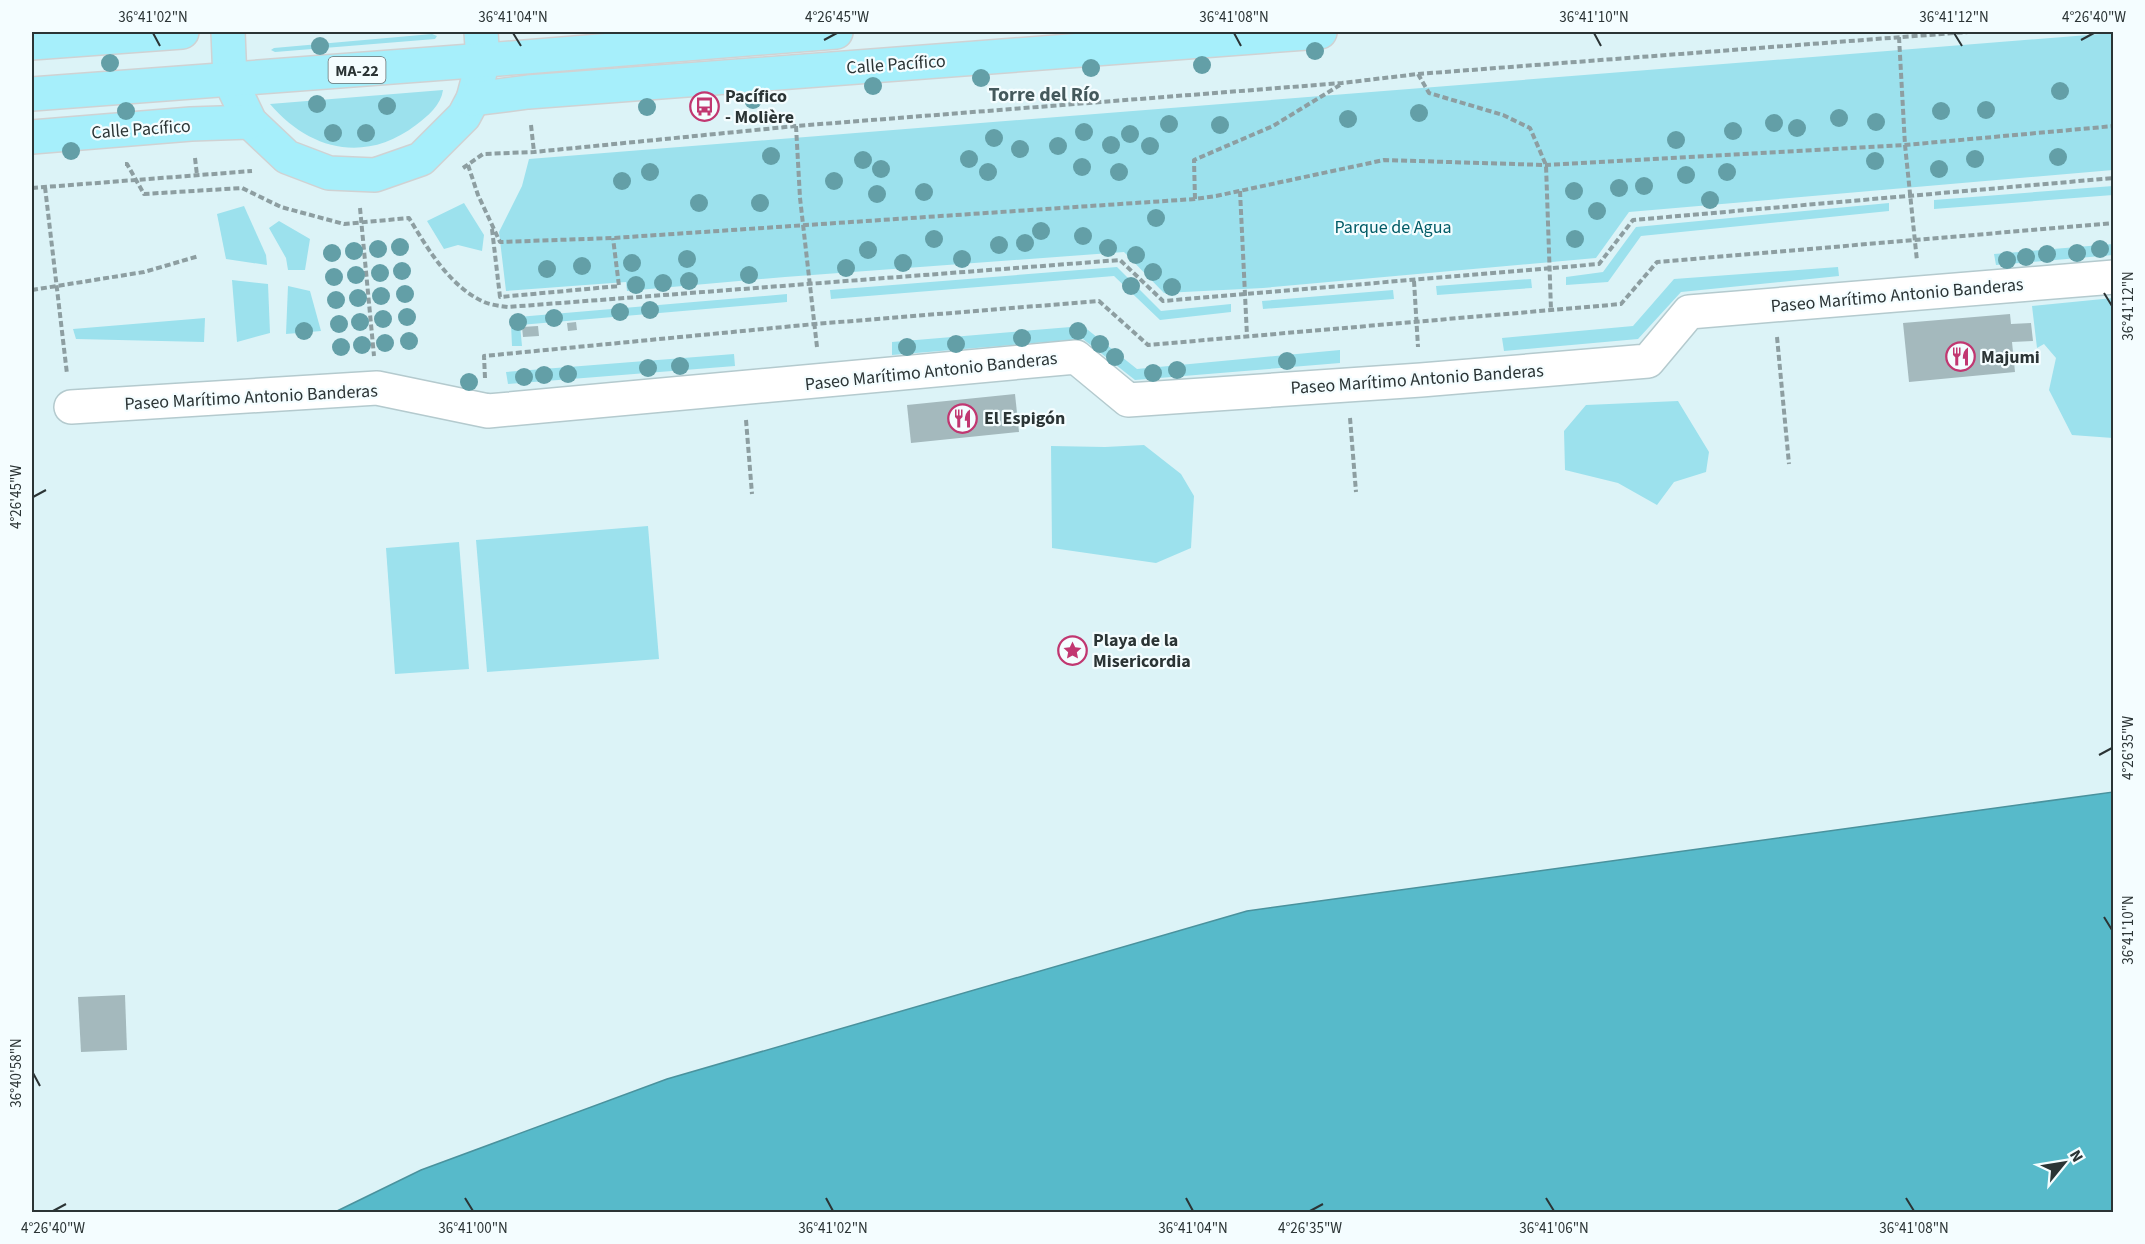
<svg xmlns="http://www.w3.org/2000/svg" width="2145" height="1244" viewBox="0 0 2145 1244" font-family="'Source Sans 3',sans-serif">
  <style>
    .green { fill: #9ce1ed }
    .water { fill: #57baca; stroke: #4a929d; stroke-width: 1.5 }
    .building { fill: #a4b9bd }
    .lines { fill: none; stroke-linecap: round; stroke-linejoin: round }
    .minor-casing { stroke: #b4cace; stroke-width: 36 }
    .major-casing { stroke: #d0d2d3; stroke-width: 36 }
    .path { stroke: #8d9ea1; stroke-width: 4; stroke-dasharray: 6 3; stroke-linecap: butt }
    .minor { stroke: #fff; stroke-width: 33 }
    .major { stroke: #a6effb; stroke-width: 33 }
    .tree { fill: #639fa7 }
    .ticks { fill: none; stroke: #2b3435; stroke-width: 2 }
    .labels { text-anchor: middle; stroke-width: 4.5; stroke-linejoin: round; paint-order: stroke }
    .shield { fill: #f4fdff; stroke: #677072; stroke-width: 1.5 }
    .shield-label { font-size: 16px; font-weight: bold; fill: #2b3435 }
    .street-label { font-size: 18px; fill: #2b3435; stroke: #f4fdff }
    .poi-label { font-size: 18px; font-weight: bold; fill: #2b3435; stroke: #f4fdff; text-anchor: start }
    .park-label { font-size: 18px; fill: #005b66; stroke: #f4fdff }
    .neighbourhood-label { font-size: 20px; font-weight: bold; fill: #45595c; stroke: #f4fdff }
    .neatline { fill: none; stroke: #2b3435; stroke-width: 2 }
    .ticks-label { font-size: 15px; text-anchor: middle; fill: #2b3435 }
  </style>
  <rect width="100%" height="100%" fill="#dcf3f7"/>
  <g class="green">
    <polygon points="2113,33 2113,170 1629,212 1596,258 1263,288 1164,293 1124,252 785,277 627,291 626,282 506,291 499,232 522,186 529,159"/>
    <polygon points="432,34 437,36 435,39 275,52 271,50 274,48"/>
    <path d="M443,90C441,105 428,116 416,125C365,164 309,150 270,104Z"/>
    <polygon points="2113,186 2113,195 1934,209 1934,200"/>
    <polygon points="464,203 484,235 482,251 458,245 444,249 427,221"/>
    <polygon points="1889,203 1889,211 1641,236 1608,282 1566,285 1566,277 1603,272 1636,227"/>
    <polygon points="244,206 266,255 267,265 226,259 217,214"/>
    <polygon points="279,221 310,239 305,270 288,270 286,258 269,228"/>
    <polygon points="2113,244 2113,255 1996,265 1994,254"/>
    <polygon points="1117,267 1161,311 1231,304 1231,312 1160,320 1114,276 831,299 830,290"/>
    <polygon points="1838,267 1839,276 1681,292 1638,339 1504,351 1502,338 1633,326 1674,279"/>
    <polygon points="1531,279 1532,288 1437,295 1436,286"/>
    <polygon points="232,280 268,284 270,333 237,342"/>
    <polygon points="288,286 310,291 321,331 286,334"/>
    <polygon points="1393,290 1394,299 1263,309 1262,301"/>
    <polygon points="787,294 787,302 520,325 522,346 512,346 511,324 518,317"/>
    <polygon points="2113,298 2113,438 2072,435 2049,390 2056,358 2044,344 2037,348 2032,306"/>
    <polygon points="205,318 204,342 76,339 73,329"/>
    <polygon points="1083,326 1137,369 1340,350 1340,363 1135,380 1083,339 892,355 892,342"/>
    <polygon points="734,354 735,366 508,384 506,372"/>
    <polygon points="1678,401 1709,452 1706,472 1674,482 1657,505 1618,483 1565,470 1564,431 1586,405"/>
    <polygon points="1144,445 1181,474 1194,496 1191,548 1156,563 1052,548 1051,446 1105,447"/>
    <polygon points="648,526 659,659 487,672 476,540"/>
    <polygon points="459,542 469,669 395,674 386,548"/>
  </g>
  <polygon class="water" points="2113,792 2113,1212 335,1212 421,1170 667,1079 1247,911"/>
  <g class="building">
    <polygon points="2010,314 2011,324 2031,323 2033,341 2012,342 2015,372 1909,382 1903,323"/>
    <polygon points="576,322 577,330 568,331 567,323"/>
    <polygon points="538,326 539,336 523,337 522,327"/>
    <polygon points="1015,394 1019,432 911,443 907,405"/>
    <polygon points="125,995 127,1050 81,1052 78,997"/>
  </g>
  <g class="lines">
    <defs>
      <polyline id="minor" points="71,407 377,388 488,411 1076,357 1128,400 1421,380 1648,361 1689,312 2114,277"/>
      <g id="major">
        <polyline points="228,32 230,80 250,122 287,157 329,173 375,175 421,159 464,116 473,99 483,61 481,32"/>
        <polyline points="32,43 182,32"/>
        <polyline points="32,94 525,57 836,32"/>
        <polyline points="473,99 528,92 1320,32"/>
        <polyline points="32,137 191,124 250,122"/>
      </g>
    </defs>
    <use href="#minor" class="minor-casing"/>
    <use href="#major" class="major-casing"/>
    <g class="path">
      <polyline points="1899,37 1905,145 1917,261"/>
      <polyline points="1418,74 1429,93 1503,115 1530,128 1546,165 1551,310"/>
      <polyline points="531,125 534,152"/>
      <polyline points="796,126 800,198 817,347"/>
      <polyline points="195,158 197,175"/>
      <path d="M125,164H127L144,194L242,188L281,207L344,224L409,218C428,249 449,286 484,302C491,305 500,306 508,307L1120,260L1163,301L1599,264L1633,220L2114,178"/>
      <polyline points="468,165 478,195 500,242 613,238 1195,199 1216,196 1384,160 1546,165 1905,145 2114,126"/>
      <polyline points="463,168 483,154 534,152 796,126 1342,83 1418,74 1968,32"/>
      <polyline points="45,187 67,374"/>
      <polyline points="32,188 252,171"/>
      <polyline points="1240,191 1247,336"/>
      <polyline points="1195,199 1194,160 1273,126 1340,85"/>
      <polyline points="360,208 374,356"/>
      <polyline points="492,229 500,297 619,286 613,238"/>
      <polyline points="1414,281 1418,347"/>
      <polyline points="32,290 144,272 199,256"/>
      <polyline points="1777,337 1789,464"/>
      <polyline points="485,378 484,356 815,324 1099,301 1148,345 1621,304 1657,262 2114,223"/>
      <polyline points="1350,418 1356,492"/>
      <polyline points="746,420 752,494"/>
    </g>
    <use href="#minor" class="minor"/>
    <use href="#major" class="major"/>
  </g>
  <g class="tree">
    <circle cx="320" cy="46" r="9"/>
    <circle cx="1315" cy="51" r="9"/>
    <circle cx="110" cy="63" r="9"/>
    <circle cx="1202" cy="65" r="9"/>
    <circle cx="1091" cy="68" r="9"/>
    <circle cx="981" cy="78" r="9"/>
    <circle cx="873" cy="86" r="9"/>
    <circle cx="2060" cy="91" r="9"/>
    <circle cx="753" cy="100" r="9"/>
    <circle cx="317" cy="104" r="9"/>
    <circle cx="387" cy="106" r="9"/>
    <circle cx="647" cy="107" r="9"/>
    <circle cx="1986" cy="110" r="9"/>
    <circle cx="126" cy="111" r="9"/>
    <circle cx="1941" cy="111" r="9"/>
    <circle cx="1419" cy="113" r="9"/>
    <circle cx="1839" cy="118" r="9"/>
    <circle cx="1348" cy="119" r="9"/>
    <circle cx="1876" cy="122" r="9"/>
    <circle cx="1774" cy="123" r="9"/>
    <circle cx="1169" cy="124" r="9"/>
    <circle cx="1220" cy="125" r="9"/>
    <circle cx="1797" cy="128" r="9"/>
    <circle cx="1733" cy="131" r="9"/>
    <circle cx="1084" cy="132" r="9"/>
    <circle cx="333" cy="133" r="9"/>
    <circle cx="366" cy="133" r="9"/>
    <circle cx="1130" cy="134" r="9"/>
    <circle cx="994" cy="138" r="9"/>
    <circle cx="1676" cy="140" r="9"/>
    <circle cx="1111" cy="145" r="9"/>
    <circle cx="1058" cy="146" r="9"/>
    <circle cx="1150" cy="146" r="9"/>
    <circle cx="1020" cy="149" r="9"/>
    <circle cx="71" cy="151" r="9"/>
    <circle cx="771" cy="156" r="9"/>
    <circle cx="2058" cy="157" r="9"/>
    <circle cx="969" cy="159" r="9"/>
    <circle cx="1975" cy="159" r="9"/>
    <circle cx="863" cy="160" r="9"/>
    <circle cx="1875" cy="161" r="9"/>
    <circle cx="1082" cy="167" r="9"/>
    <circle cx="881" cy="169" r="9"/>
    <circle cx="1939" cy="169" r="9"/>
    <circle cx="650" cy="172" r="9"/>
    <circle cx="988" cy="172" r="9"/>
    <circle cx="1119" cy="172" r="9"/>
    <circle cx="1727" cy="172" r="9"/>
    <circle cx="1686" cy="175" r="9"/>
    <circle cx="622" cy="181" r="9"/>
    <circle cx="834" cy="181" r="9"/>
    <circle cx="1644" cy="186" r="9"/>
    <circle cx="1619" cy="188" r="9"/>
    <circle cx="1574" cy="191" r="9"/>
    <circle cx="924" cy="192" r="9"/>
    <circle cx="877" cy="194" r="9"/>
    <circle cx="1710" cy="200" r="9"/>
    <circle cx="699" cy="203" r="9"/>
    <circle cx="760" cy="203" r="9"/>
    <circle cx="1597" cy="211" r="9"/>
    <circle cx="1156" cy="218" r="9"/>
    <circle cx="1041" cy="231" r="9"/>
    <circle cx="1083" cy="236" r="9"/>
    <circle cx="934" cy="239" r="9"/>
    <circle cx="1575" cy="239" r="9"/>
    <circle cx="1025" cy="243" r="9"/>
    <circle cx="999" cy="245" r="9"/>
    <circle cx="400" cy="247" r="9"/>
    <circle cx="1108" cy="248" r="9"/>
    <circle cx="378" cy="249" r="9"/>
    <circle cx="2100" cy="249" r="9"/>
    <circle cx="868" cy="250" r="9"/>
    <circle cx="354" cy="251" r="9"/>
    <circle cx="332" cy="253" r="9"/>
    <circle cx="2077" cy="253" r="9"/>
    <circle cx="2047" cy="254" r="9"/>
    <circle cx="1136" cy="255" r="9"/>
    <circle cx="2026" cy="257" r="9"/>
    <circle cx="687" cy="259" r="9"/>
    <circle cx="962" cy="259" r="9"/>
    <circle cx="2007" cy="260" r="9"/>
    <circle cx="632" cy="263" r="9"/>
    <circle cx="903" cy="263" r="9"/>
    <circle cx="582" cy="266" r="9"/>
    <circle cx="846" cy="268" r="9"/>
    <circle cx="547" cy="269" r="9"/>
    <circle cx="402" cy="271" r="9"/>
    <circle cx="1153" cy="272" r="9"/>
    <circle cx="380" cy="273" r="9"/>
    <circle cx="356" cy="275" r="9"/>
    <circle cx="749" cy="275" r="9"/>
    <circle cx="334" cy="277" r="9"/>
    <circle cx="689" cy="281" r="9"/>
    <circle cx="663" cy="283" r="9"/>
    <circle cx="636" cy="285" r="9"/>
    <circle cx="1131" cy="286" r="9"/>
    <circle cx="1172" cy="287" r="9"/>
    <circle cx="405" cy="294" r="9"/>
    <circle cx="381" cy="296" r="9"/>
    <circle cx="358" cy="298" r="9"/>
    <circle cx="336" cy="300" r="9"/>
    <circle cx="650" cy="310" r="9"/>
    <circle cx="620" cy="312" r="9"/>
    <circle cx="407" cy="317" r="9"/>
    <circle cx="554" cy="318" r="9"/>
    <circle cx="383" cy="319" r="9"/>
    <circle cx="360" cy="322" r="9"/>
    <circle cx="518" cy="322" r="9"/>
    <circle cx="339" cy="324" r="9"/>
    <circle cx="304" cy="331" r="9"/>
    <circle cx="1078" cy="331" r="9"/>
    <circle cx="1022" cy="338" r="9"/>
    <circle cx="409" cy="341" r="9"/>
    <circle cx="385" cy="343" r="9"/>
    <circle cx="956" cy="344" r="9"/>
    <circle cx="1100" cy="344" r="9"/>
    <circle cx="362" cy="345" r="9"/>
    <circle cx="341" cy="347" r="9"/>
    <circle cx="907" cy="347" r="9"/>
    <circle cx="1115" cy="357" r="9"/>
    <circle cx="1287" cy="361" r="9"/>
    <circle cx="680" cy="366" r="9"/>
    <circle cx="648" cy="368" r="9"/>
    <circle cx="1177" cy="370" r="9"/>
    <circle cx="1153" cy="373" r="9"/>
    <circle cx="568" cy="374" r="9"/>
    <circle cx="544" cy="375" r="9"/>
    <circle cx="524" cy="377" r="9"/>
    <circle cx="469" cy="382" r="9"/>
  </g>
  <path class="ticks" d="M153,33L160,46M513,33L521,46M1234,33L1241,46M1594,33L1601,46M1954,33L1962,46M824,40L837,33M2081,40L2094,33M2104,293L2112,306M33,497L46,490M2099,755L2112,748M2104,917L2112,930M33,1073L40,1086M465,1198L473,1211M826,1198L833,1211M1186,1198L1193,1211M1546,1198L1554,1211M1906,1198L1914,1211M53,1211L66,1204M1310,1211L1323,1204"/>
  <defs>
    <symbol id="bus-ring" viewBox="-11 -11 22 22"><circle r="9.5" fill="#f4fdff" stroke="#c13771" stroke-width="1.5"/><path d="M-5-6H5V4H4V6H2V4H-2V6H-4V4H-5ZM-3.5-4V0h7V-4ZM-3.5 1.2v1.5H-2V1.2ZM2 1.2v1.5H3.5V1.2Z" fill="#c13771"/></symbol>
    <symbol id="restaurant-ring" viewBox="-11 -11 22 22"><circle r="9.5" fill="#f4fdff" stroke="#c13771" stroke-width="1.5"/><path d="M-5-6h1v4h1v-4h1v4h1v-4h1v5L-1.5 .5V6h-2V.5L-5-1ZM5-6V6H3V1.5H1.5Q1.5-4 5-6Z" fill="#c13771"/></symbol>
    <symbol id="sight-ring" viewBox="-11 -11 22 22"><circle r="9.5" fill="#f4fdff" stroke="#c13771" stroke-width="1.5"/><path d="M0-6L1.8-2.2L6-1.7L2.9 1.2L3.7 5.4L0 3.3L-3.7 5.4L-2.9 1.2L-6-1.7L-1.8-2.2Z" fill="#c13771"/></symbol>
  </defs>
  <g fill-rule="evenodd">
    <use href="#bus-ring" x="688" y="90" width="33" height="33"/>
    <use href="#restaurant-ring" x="1944" y="340" width="33" height="33"/>
    <use href="#restaurant-ring" x="946" y="402" width="33" height="33"/>
    <use href="#sight-ring" x="1056" y="634" width="33" height="33"/>
  </g>
  <g class="labels">
    <rect class="shield" x="328.5" y="57" width="57" height="26" rx="4.5"/>
    <g class="shield-label">
      <text x="357" y="76">MA-22</text>
    </g>
    <g class="street-label">
      <text transform="translate(896 64) rotate(-4)" y="6">Calle Pacífico</text>
      <text transform="translate(141 129) rotate(-4)" y="6">Calle Pacífico</text>
      <text transform="translate(1897 295) rotate(-5)" y="6">Paseo Marítimo Antonio Banderas</text>
      <text transform="translate(931 371) rotate(-6)" y="6">Paseo Marítimo Antonio Banderas</text>
      <text transform="translate(1417 379) rotate(-4)" y="6">Paseo Marítimo Antonio Banderas</text>
      <text transform="translate(251 397) rotate(-3)" y="6">Paseo Marítimo Antonio Banderas</text>
    </g>
    <g class="poi-label">
      <text x="725" y="102">Pacífico<tspan x="725" dy="21">- Molière</tspan></text>
      <text x="1981" y="363">Majumi</text>
      <text x="984" y="424">El Espigón</text>
      <text x="1093" y="646">Playa de la<tspan x="1093" dy="21">Misericordia</tspan></text>
    </g>
    <g class="park-label">
      <text x="1393" y="233">Parque de Agua</text>
    </g>
    <g class="neighbourhood-label">
      <text x="1044" y="101">Torre del Río</text>
    </g>
  </g>
  <rect width="2145" height="1244" fill="none" stroke="#f4fdff" stroke-width="66"/>
  <g transform="translate(2064 1163) rotate(60)" stroke="#f4fdff" stroke-width="4.5" paint-order="stroke">
  <path d="M0-4.5L10 22L0 15L-10 22Z" fill="#2b3435"/>
  <text y="-9" font-size="16" font-weight="bold" text-anchor="middle" fill="#2b3435">N</text>
  </g>
  <rect x="33" y="33" width="2079" height="1178" class="neatline"/>
  <g class="ticks-label">
    <text x="153" y="22">36°41'02"N</text>
    <text x="513" y="22">36°41'04"N</text>
    <text x="837" y="22">4°26'45"W</text>
    <text x="1234" y="22">36°41'08"N</text>
    <text x="1594" y="22">36°41'10"N</text>
    <text x="1954" y="22">36°41'12"N</text>
    <text x="2094" y="22">4°26'40"W</text>
    <text transform="translate(2128 306) rotate(-90)" y="5">36°41'12"N</text>
    <text transform="translate(16 497) rotate(-90)" y="5">4°26'45"W</text>
    <text transform="translate(2128 748) rotate(-90)" y="5">4°26'35"W</text>
    <text transform="translate(2128 930) rotate(-90)" y="5">36°41'10"N</text>
    <text transform="translate(16 1073) rotate(-90)" y="5">36°40'58"N</text>
    <text x="53" y="1233">4°26'40"W</text>
    <text x="473" y="1233">36°41'00"N</text>
    <text x="833" y="1233">36°41'02"N</text>
    <text x="1193" y="1233">36°41'04"N</text>
    <text x="1310" y="1233">4°26'35"W</text>
    <text x="1554" y="1233">36°41'06"N</text>
    <text x="1914" y="1233">36°41'08"N</text>
  </g>
</svg>
